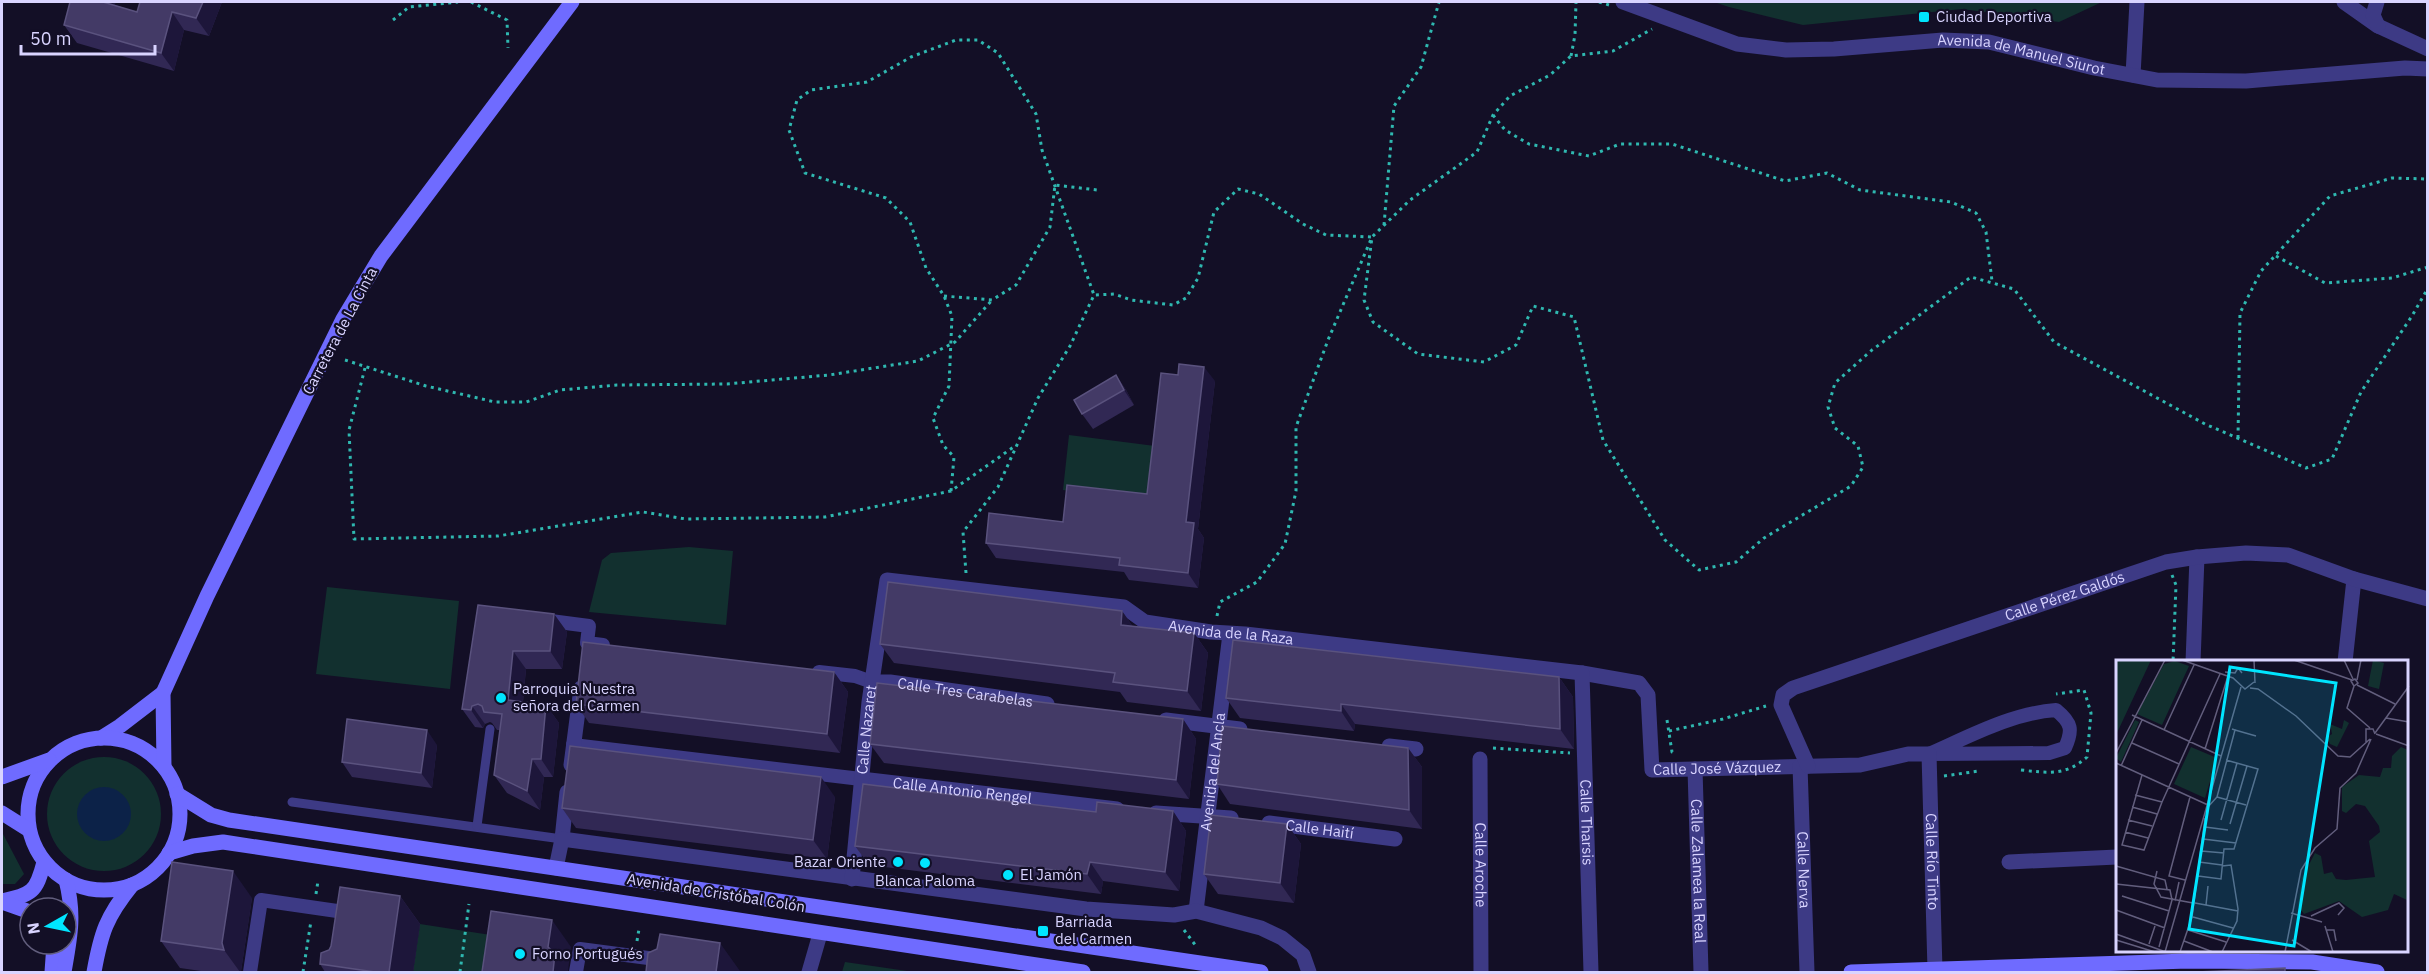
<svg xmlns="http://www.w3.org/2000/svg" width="2429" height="974" viewBox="0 0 2429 974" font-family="'IBM Plex Sans',sans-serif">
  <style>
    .green { fill: #12302f }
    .water { fill: #0c2248 }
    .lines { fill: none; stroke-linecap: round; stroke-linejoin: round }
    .path { stroke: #2fb8b0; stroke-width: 3; stroke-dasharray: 3 4.5; stroke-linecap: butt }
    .service { stroke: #3d3a85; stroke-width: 9 }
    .pedestrian { stroke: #3d3a85; stroke-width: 14 }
    .minor { stroke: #3d3a85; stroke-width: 15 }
    .tertiary { stroke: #3d3a85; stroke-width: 15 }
    .secondary { stroke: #6f6bff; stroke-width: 15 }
    .wall { fill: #312854 }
    .shaded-wall { fill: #1d163a }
    .building { fill: #433a66; stroke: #5a527e; stroke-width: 1.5 }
    .poi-dot { fill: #00e5ff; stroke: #130f26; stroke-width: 2 }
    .labels { text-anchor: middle; stroke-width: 4.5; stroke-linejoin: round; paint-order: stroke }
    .poi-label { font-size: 15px; fill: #d9d4ff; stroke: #130f26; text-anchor: start }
    .street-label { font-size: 15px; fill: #d9d4ff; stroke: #130f26 }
    .inset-road { fill: none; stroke: #625e7d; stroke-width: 1.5 }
    .view { fill: #00e5ff; fill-opacity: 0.15; stroke: #00e5ff; stroke-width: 3 }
    .inset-edge { fill: none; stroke: #d9d4ff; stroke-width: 3 }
  </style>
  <rect width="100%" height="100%" fill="#130f26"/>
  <g class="green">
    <polygon points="1714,2 2102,2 2059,22 1962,9 1803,25 1729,7"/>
    <polygon points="1069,435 1155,446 1148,501 1063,490"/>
    <polygon points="689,547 733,551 726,625 589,612 602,560 611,553"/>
    <polygon points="327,587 459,601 450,689 316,674"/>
    <circle cx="104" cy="814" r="57"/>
    <polygon points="2,832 24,874 15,884 2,884"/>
    <polygon points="420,924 510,938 506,972 413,972"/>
    <polygon points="845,962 914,972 842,972"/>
  </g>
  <circle class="water" cx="104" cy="814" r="27"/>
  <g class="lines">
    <g class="path">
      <polyline points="471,2 507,20 508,48"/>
      <polyline points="1599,2 1609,5"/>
      <polyline points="393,20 409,7 458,2"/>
      <polyline points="1571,56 1575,35 1576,2"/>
      <polyline points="1493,115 1505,130 1529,144 1589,156 1620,144 1672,144 1785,181 1827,173 1860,190 1951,202 1976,213 1986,232 1992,281"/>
      <polyline points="1384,225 1394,106 1421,67 1439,2"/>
      <polyline points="2276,256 2325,283 2392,278 2428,267"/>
      <polyline points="944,296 992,300 1016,285 1050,227 1055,185 1097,190"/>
      <polyline points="345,360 426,386 495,402 526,402 560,390 617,385 727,384 772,380 829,375 918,361 955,342 992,300"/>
      <polyline points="365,368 349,430 354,539 498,536 643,512 686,519 825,517 951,491 1015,446"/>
      <polyline points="2238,438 2240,313 2261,271 2330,196 2392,178 2428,179"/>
      <polyline points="951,491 954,457 943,445 933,418 949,386 952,316 944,296 926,268 910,222 886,198 805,173 789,130 797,100 811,90 867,82 911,57 956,40 978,40 998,53 1036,114 1042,150 1094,295"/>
      <polyline points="966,573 963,532 998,487 1038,398 1070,346 1094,295 1114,294 1131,300 1173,305 1186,298 1198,278 1214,212 1238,189 1259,194 1303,224 1326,235 1372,237 1364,300 1373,322 1418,354 1484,362 1516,345 1533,306 1574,317 1603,440 1665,540 1699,570 1736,562 1764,538 1851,486 1863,467 1858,446 1835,428 1828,407 1835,383 1872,350 1971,277 2014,289 2054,342 2205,424 2306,468 2332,459 2361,392 2412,316 2428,288"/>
      <polyline points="2172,575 2176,585 2173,662"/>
      <polyline points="1217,616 1220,602 1257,582 1285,544 1296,491 1296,427 1328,340 1372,237 1410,200 1477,152 1493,115 1510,96 1550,75 1571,56 1613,51 1652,29"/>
      <polyline points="1667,720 1672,752 1675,753"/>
      <polyline points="1669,731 1723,719 1766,706"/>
      <polyline points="1493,748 1570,753"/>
      <path d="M2021,770C2048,773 2066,776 2087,757L2091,713L2084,690L2056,694"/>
      <polyline points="1944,776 1979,771"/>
      <polyline points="316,894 318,881"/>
      <polyline points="1184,930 1196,946"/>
      <polyline points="637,941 639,929"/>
      <polyline points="303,972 311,921"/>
      <polyline points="460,972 469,904"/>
    </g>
    <g class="service">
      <polyline points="292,802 562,839"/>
      <polyline points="477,826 490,729"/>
    </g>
    <g class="pedestrian">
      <polyline points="543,620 589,626 587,643 603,645"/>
      <polyline points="819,672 855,676 872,682"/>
      <path d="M2056,710C2072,723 2073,730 2065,748L2049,753L1929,754C1970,736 2012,713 2056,710Z"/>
      <polyline points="573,745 861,779"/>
      <polyline points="250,972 261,900 351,913 350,917"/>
      <polyline points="576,972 580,949 671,961 669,972"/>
    </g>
    <g class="minor">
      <polyline points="2344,2 2378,26 2428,49"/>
      <polyline points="2377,2 2373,15 2378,26"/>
      <polyline points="2133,75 2137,2"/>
      <polyline points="2193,662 2197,557"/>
      <polyline points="2345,662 2354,579"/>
      <path id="s1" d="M1582,673L1639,683L1648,695L1652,770L1860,765L1908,754H1929L1935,970"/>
      <path id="s2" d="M872,682H890L1047,704"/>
      <polyline points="1166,720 1240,729"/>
      <polyline points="1389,746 1416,749"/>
      <path id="s3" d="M1480,759L1481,972"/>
      <polyline points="571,765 581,688"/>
      <path id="s4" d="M1800,766L1807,972"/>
      <path id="s5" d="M1808,766L1781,705L1783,695L1793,688L2166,562L2197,557L2246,553L2288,555L2354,579L2428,599"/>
      <path id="s6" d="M1695,769L1701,972"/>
      <path id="s7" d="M861,779L1117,809"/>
      <polyline points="1156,813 1231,818"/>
      <path id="s8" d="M1269,823L1395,839"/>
      <polyline points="562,839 567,792"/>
      <polyline points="2009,862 2117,857"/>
      <path id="s9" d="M1196,911L1230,634"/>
      <polyline points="809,972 820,934"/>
    </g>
    <g class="tertiary">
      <path id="s10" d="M1623,2L1737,44L1786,50L1834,49L1943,40L1989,42L2094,68L2157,80L2246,81L2405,68L2428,69"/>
      <polyline points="556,868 562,839 1086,909 1174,915 1196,911 1261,928 1282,938 1303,955 1309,972"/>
      <path id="s11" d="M852,879L869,702L887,580L1124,607L1145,622L1211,632L1245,634L1582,673L1591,972"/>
    </g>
    <g class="secondary">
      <polyline points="101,738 120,726 163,693"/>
      <circle cx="104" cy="814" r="76"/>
      <polyline points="164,767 163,693 207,596 343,319 381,256 572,2"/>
      <polyline points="2,777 49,760"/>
      <polyline points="177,794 211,815 229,820 1261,972"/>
      <polyline points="2,813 29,830"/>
      <polyline points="169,853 193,846 223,842 1083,972"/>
      <path d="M2,901C32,894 36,893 44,862"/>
      <polyline points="2,902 30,912"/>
      <polyline points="52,972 54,944"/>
      <path d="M64,972C70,938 75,915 66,880"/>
      <path d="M94,972C101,933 106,917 132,885"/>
      <polyline points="1851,972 2188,961 2312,962 2377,972"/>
    </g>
  </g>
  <g class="wall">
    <polygon points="140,2 222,2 209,36 184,30 174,71 77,43 64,25 115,5 137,12"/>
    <polygon points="1116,375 1126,390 1134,405 1093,429 1082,414"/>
    <polygon points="1215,381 1198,529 1204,538 1198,588 1129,580 1124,572 996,558 986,543 1063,522 1147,494"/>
    <polygon points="478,605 554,614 567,632 562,669 526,669 523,702 546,705 559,723 553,777 544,777 540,810 507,793 494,775 500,730 497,730 492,723 490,722 485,724 483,728 475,727 462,709"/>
    <polygon points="1122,611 1133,627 1194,633 1208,653 1201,711 1127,702 1120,692 894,663 880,644"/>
    <polygon points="834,672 848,692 840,753 589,723 576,704"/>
    <polygon points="1559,677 1573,697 1574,749 1355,724 1354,731 1240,718 1226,698"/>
    <polygon points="1183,719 1196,739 1189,799 884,763 870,744"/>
    <polygon points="437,745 432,788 352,777 342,762"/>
    <polygon points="1408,748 1422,767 1422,829 1230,804 1217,784"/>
    <polygon points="835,797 827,859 576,828 562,808"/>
    <polygon points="1173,811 1186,831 1179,891 1103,881 1101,894 869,865 855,846 1096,812"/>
    <polygon points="1287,824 1301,844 1294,903 1218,894 1204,874"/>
    <polygon points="400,896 420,924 413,972 325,972 320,964 329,950"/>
    <polygon points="252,898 241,971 242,972 208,972 180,968 161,941"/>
  </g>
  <g class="shaded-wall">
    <polygon points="99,2 116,2 111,18"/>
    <polygon points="203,2 222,2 209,36 196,18"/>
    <polygon points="172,12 184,30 174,71 161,53"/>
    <polygon points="1204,367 1215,381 1198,529 1204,538 1198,588 1188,573 1186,522"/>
    <polygon points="1116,375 1126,390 1134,405 1124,390"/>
    <polygon points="1122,611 1136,631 1121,625"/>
    <polygon points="554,614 567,632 562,669 550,651"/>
    <polygon points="1194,633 1208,653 1201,711 1187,691"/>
    <polygon points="513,651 526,669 521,718 508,700"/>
    <polygon points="834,672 848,692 840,753 827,734"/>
    <polygon points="1559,677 1573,697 1574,749 1560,729"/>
    <polygon points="1341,704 1355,724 1354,731 1341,711"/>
    <polygon points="546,705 559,723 553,777 541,759"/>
    <polygon points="472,706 485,724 483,728 471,710"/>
    <polygon points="1183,719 1196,739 1189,799 1176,780"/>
    <polygon points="427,730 437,745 432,788 421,773"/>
    <polygon points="1408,748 1422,767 1422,829 1409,810"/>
    <polygon points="532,759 544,777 540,810 527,791"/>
    <polygon points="821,777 835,797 827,859 813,840"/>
    <polygon points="1173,811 1186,831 1179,891 1165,872"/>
    <polygon points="1287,824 1301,844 1294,903 1280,883"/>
    <polygon points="1090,862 1103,881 1101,894 1087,874"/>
    <polygon points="233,871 252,898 241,971 242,972 240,972 224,950 222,943"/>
    <polygon points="400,896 420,924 413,972 389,972"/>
    <polygon points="552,920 571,947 568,971 569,972 553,972 548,947"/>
    <polygon points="720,943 740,971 740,972 716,972"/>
  </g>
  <g class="building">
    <polygon points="70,2 103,2 137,12 140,2 203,2 196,18 172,12 161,53 64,25"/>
    <polygon points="1179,364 1204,367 1186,522 1194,523 1188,573 1119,565 1120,558 986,543 989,513 1063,522 1067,485 1147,494 1161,373 1178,375"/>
    <polygon points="1116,375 1124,390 1082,414 1074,400"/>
    <polygon points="888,582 1122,611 1121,625 1194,633 1187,691 1113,682 1115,673 880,644"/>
    <polygon points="478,605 554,614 550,651 513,651 508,700 546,705 541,759 532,759 527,791 494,775 502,714 484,712 482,706 478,704 472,706 471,710 462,709"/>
    <polygon points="1233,640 1559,677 1560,729 1341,704 1341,711 1226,698"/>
    <polygon points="583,642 834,672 827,734 576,704"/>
    <polygon points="877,683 1183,719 1176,780 870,744"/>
    <polygon points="347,719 427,730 421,773 342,762"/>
    <polygon points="1222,726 1408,748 1409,810 1217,784"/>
    <polygon points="570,746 821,777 813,840 562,808"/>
    <polygon points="863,784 1096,812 1097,802 1173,811 1165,872 1090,862 1087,874 855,846"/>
    <polygon points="1211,815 1287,824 1280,883 1204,874"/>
    <polygon points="172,862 233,871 222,943 224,950 161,941"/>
    <polygon points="340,887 400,896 389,972 375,972 320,964 321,953 329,950 331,946"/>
    <polygon points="491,911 552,920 548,947 555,953 553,972 482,972"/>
    <polygon points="660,934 720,943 716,972 646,972 648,953 657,949"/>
    <polygon points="2285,968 2285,972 2197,972"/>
  </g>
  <g class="poi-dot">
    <rect x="1918" y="11" width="12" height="12" rx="3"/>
    <circle cx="501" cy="698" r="6"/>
    <circle cx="898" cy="862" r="6"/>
    <circle cx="925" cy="863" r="6"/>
    <circle cx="1008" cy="875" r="6"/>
    <rect x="1037" y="925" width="12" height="12" rx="3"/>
    <circle cx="520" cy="954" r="6"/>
  </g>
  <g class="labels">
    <g class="poi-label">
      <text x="1936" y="22">Ciudad Deportiva</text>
      <text x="513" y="694">Parroquia Nuestra<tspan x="513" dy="17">señora del Carmen</tspan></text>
      <text x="886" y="867" text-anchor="end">Bazar Oriente</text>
      <text x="1020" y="880">El Jamón</text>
      <text x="925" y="886" text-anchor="middle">Blanca Paloma</text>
      <text x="1055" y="927">Barriada<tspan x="1055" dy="17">del Carmen</tspan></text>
      <text x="532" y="959">Forno Portugués</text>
    </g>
    <g class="street-label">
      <text dy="5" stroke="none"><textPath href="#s10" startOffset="408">Avenida de Manuel Siurot</textPath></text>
      <text transform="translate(340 331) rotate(-62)" y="5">Carretera de La Cinta</text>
      <text dy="5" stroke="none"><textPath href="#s5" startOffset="376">Calle Pérez Galdós</textPath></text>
      <text dy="5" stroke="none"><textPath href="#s11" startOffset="652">Avenida de la Raza</textPath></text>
      <text dy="5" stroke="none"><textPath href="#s2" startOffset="94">Calle Tres Carabelas</textPath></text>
      <text dy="5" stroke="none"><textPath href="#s11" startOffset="150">Calle Nazaret</textPath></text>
      <text dy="5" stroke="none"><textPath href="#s1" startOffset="213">Calle José Vázquez</textPath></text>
      <text dy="5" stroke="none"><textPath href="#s9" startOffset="140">Avenida del Ancla</textPath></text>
      <text dy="5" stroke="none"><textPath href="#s7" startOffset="102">Calle Antonio Rengel</textPath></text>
      <text dy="5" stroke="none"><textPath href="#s11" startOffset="1155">Calle Tharsis</textPath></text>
      <text dy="5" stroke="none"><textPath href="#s8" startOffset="51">Calle Haití</textPath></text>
      <text dy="5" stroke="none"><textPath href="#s1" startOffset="534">Calle Río Tinto</textPath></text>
      <text dy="5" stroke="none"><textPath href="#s3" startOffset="106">Calle Aroche</textPath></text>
      <text dy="5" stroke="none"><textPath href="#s4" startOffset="104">Calle Nerva</textPath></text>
      <text dy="5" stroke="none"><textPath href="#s6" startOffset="102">Calle Zalamea la Real</textPath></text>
      <text transform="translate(716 893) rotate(9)" y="5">Avenida de Cristóbal Colón</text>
    </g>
  </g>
  <g transform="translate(2116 660)">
    <rect width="292" height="292" fill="#130f26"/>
    <path d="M0,0H35L0,75ZM257,0L268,3L263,29L252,26ZM59,1L73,6L46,65L21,54L48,4ZM19,60L23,62L5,102L0,98ZM228,60L233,63L221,87L214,84L210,78L216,74L214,64L226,69ZM75,87L101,98L89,138L58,124ZM285,87L292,90L291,240L278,234L272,250L246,257L223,241L188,254L182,246L186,218L199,193L205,196L208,214L216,212L220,219L230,220L259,217L253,181L264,172L263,166L249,146L240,144L230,153L226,151V127L243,115L264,117L267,108H275L276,96Z" fill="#12302f"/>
    <path class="inset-road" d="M66,0L117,18L129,29L138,22M138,0L139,23M178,0L236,20M228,0L237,19M109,12L119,13L122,8L126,13M241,20L245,0M241,25L279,44M238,26L242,23L239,19L235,21L238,26L231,48L254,68M134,28L142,29L180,56L222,96L234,97L254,79M16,55L105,96M270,58L293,62M48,70L78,5M119,70L140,76M259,73L293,26M260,74L293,86M250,82V69H257L259,74M16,83L63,104M89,89L112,16M0,93L49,0M0,103L92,145M5,106L26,60M26,115L6,185L28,190L46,142L104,14M19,135L46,142M101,137L130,145M16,147L41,154M91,148L101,137L119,70L116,69M12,160L36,166M105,160L121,103M114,164L131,106M89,167L112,170M9,172L32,178M87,179L120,183M85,191L108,193M83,202L106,205M0,206L49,220L51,229M106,206L115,205L122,249L121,261L106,292M41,211L38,224L45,237L77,243M82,216L105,219L108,189H118L142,109L110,100M69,220L53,216L74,137M0,224L54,230L56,240L43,287M6,236L53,251M59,241L63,222M79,243L122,251M90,245L92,226M0,250L49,268M175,253L206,262M195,256L223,243L228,248L222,255M77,257L117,268M209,266L217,292M72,270L110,282M211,270H218L220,281M0,274L50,292M0,280L39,292M176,280L196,292M68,281L97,292M33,284L39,266M49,292L125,27M64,292L76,257L89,158M169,292L185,210L199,188L221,169L224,128L240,113L255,79"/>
    <path class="view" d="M114,7L220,23L178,286L73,269Z"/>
    <rect width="292" height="292" class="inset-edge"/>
  </g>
  <rect width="2429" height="974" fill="none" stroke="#d9d4ff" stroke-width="6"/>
  <g transform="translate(48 926) rotate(261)"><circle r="28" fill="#130f26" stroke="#625e7d" stroke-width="1.5"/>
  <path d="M0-4.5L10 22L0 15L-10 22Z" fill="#00e5ff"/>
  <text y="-9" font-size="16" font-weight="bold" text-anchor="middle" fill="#d9d4ff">N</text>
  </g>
  <path d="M21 45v9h134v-9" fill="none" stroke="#d9d4ff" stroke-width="3"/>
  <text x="30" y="45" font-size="18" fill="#d9d4ff" stroke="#130f26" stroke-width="4.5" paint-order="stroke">50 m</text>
</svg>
